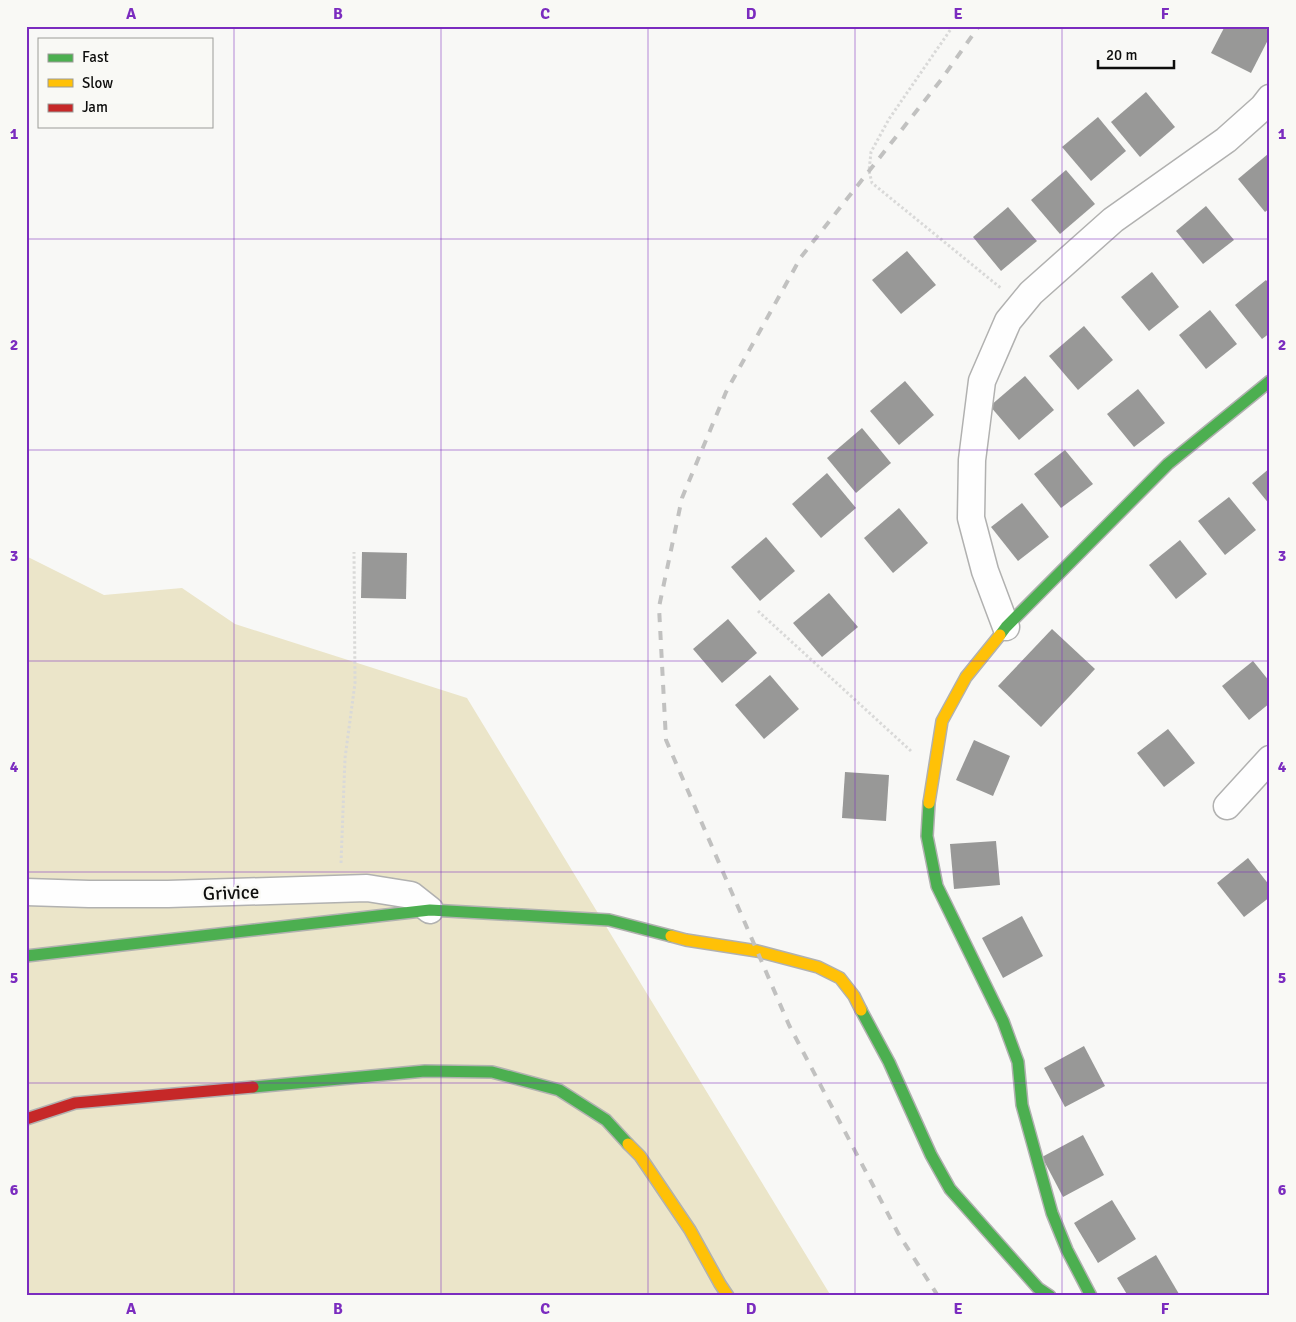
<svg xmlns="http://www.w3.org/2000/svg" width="1296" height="1322" viewBox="0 0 1296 1322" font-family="Signika,sans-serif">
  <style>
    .green { fill: #ebe5c9 }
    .building { fill: #989897 }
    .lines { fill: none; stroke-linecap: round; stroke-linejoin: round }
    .street-casing { stroke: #b1b1b0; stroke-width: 29 }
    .fast-casing { stroke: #b1b1b0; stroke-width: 14 }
    .slow-casing { stroke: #b1b1b0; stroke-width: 14 }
    .jam-casing { stroke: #b1b1b0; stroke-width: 14 }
    .path { stroke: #d9d9d8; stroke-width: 3; stroke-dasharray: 2.5 2.5; stroke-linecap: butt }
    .street { stroke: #fefefe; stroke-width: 26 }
    .fast { stroke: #4caf50; stroke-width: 11 }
    .slow { stroke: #ffc107; stroke-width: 11 }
    .jam { stroke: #c62828; stroke-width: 11 }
    .rail { stroke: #c1c1c0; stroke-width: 4; stroke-dasharray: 9 9; stroke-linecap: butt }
    .grid { fill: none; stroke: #7b2cbf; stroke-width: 1; stroke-opacity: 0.55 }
    .labels { text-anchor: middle; stroke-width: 5; stroke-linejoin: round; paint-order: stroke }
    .street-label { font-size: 19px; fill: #0e0e0d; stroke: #f9f9f5 }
    .neatline { fill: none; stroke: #7b2cbf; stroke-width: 2 }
    .grid-label { font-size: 16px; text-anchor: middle; font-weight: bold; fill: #7b2cbf }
  </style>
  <rect width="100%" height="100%" fill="#f8f8f6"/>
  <polygon class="green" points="26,556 104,595 182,588 235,624 467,698 831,1296 26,1296"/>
  <g class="building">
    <polygon points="1225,26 1261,26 1270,31 1270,36 1251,73 1211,53"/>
    <polygon points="1146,92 1175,127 1140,157 1111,122"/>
    <polygon points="1098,117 1126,151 1091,181 1062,147"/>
    <polygon points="1268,154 1270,155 1270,208 1265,212 1238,179"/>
    <polygon points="1066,170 1095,204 1060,234 1031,200"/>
    <polygon points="1206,206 1234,240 1203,264 1176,231"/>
    <polygon points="1008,207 1037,241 1001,271 973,237"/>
    <polygon points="907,251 936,285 901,314 872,280"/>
    <polygon points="1152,272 1179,307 1149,331 1121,297"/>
    <polygon points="1266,280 1270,285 1270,333 1262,339 1235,305"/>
    <polygon points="1210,310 1237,344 1206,369 1179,335"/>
    <polygon points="1084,326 1113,360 1078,390 1049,356"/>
    <polygon points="1025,376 1054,410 1019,440 990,406"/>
    <polygon points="905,381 934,415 899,445 870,411"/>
    <polygon points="1138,389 1165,423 1134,447 1107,414"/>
    <polygon points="862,428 891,463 856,493 827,458"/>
    <polygon points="1065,450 1093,484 1061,508 1034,474"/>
    <polygon points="1270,468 1270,505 1252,483"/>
    <polygon points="827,473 856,508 821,538 792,504"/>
    <polygon points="1229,497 1256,530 1225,555 1198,521"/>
    <polygon points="1022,503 1049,537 1018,561 991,527"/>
    <polygon points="899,508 928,543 893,573 864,538"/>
    <polygon points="766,537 795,571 760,601 731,567"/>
    <polygon points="1180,540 1207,574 1176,599 1149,565"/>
    <polygon points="362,552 407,553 406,599 361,598"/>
    <polygon points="829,593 858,627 822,657 793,623"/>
    <polygon points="728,619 757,653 722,683 693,649"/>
    <polygon points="1052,629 1095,669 1041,727 998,686"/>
    <polygon points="1253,661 1270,682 1270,703 1249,720 1222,686"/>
    <polygon points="770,675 799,709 764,739 735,705"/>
    <polygon points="1168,729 1195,763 1164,787 1137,753"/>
    <polygon points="974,740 1010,756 993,796 956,780"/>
    <polygon points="845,772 889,775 886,821 842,818"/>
    <polygon points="996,841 1000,885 954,889 950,844"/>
    <polygon points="1248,858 1270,886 1270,897 1244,917 1217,883"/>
    <polygon points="1022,916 1043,956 1003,978 982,938"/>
    <polygon points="1084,1046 1105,1086 1065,1107 1044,1068"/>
    <polygon points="1083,1135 1104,1175 1063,1197 1042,1157"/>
    <polygon points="1112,1200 1136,1239 1098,1263 1074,1223"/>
    <polygon points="1156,1255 1179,1294 1177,1296 1128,1296 1117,1278"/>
  </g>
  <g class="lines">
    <defs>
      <g id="street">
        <polyline points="1006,627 985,571 971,518 972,460 982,381 1008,321 1031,293 1113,220 1226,140 1263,107 1270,98"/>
        <polyline points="1227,806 1270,759"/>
        <polyline points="26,892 89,894 168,894 367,888 411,895 430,910"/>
      </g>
      <g id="fast">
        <polyline points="1000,635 1006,627 1168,464 1270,381"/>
        <polyline points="929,803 927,836 937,886 1003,1021 1018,1062 1022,1105 1052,1213 1067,1250 1091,1296"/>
        <polyline points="26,956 430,910 609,920 671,936"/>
        <polyline points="861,1010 889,1062 931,1155 950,1189 1038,1288 1050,1296"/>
        <polyline points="253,1087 425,1071 492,1072 559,1090 606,1120 628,1144"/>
      </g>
      <g id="slow">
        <polyline points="929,803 942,721 966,677 1000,635"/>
        <polyline points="671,936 686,940 757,951 818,967 840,978 854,996 861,1010"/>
        <polyline points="628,1144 640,1156 690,1230 720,1284 728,1296"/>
      </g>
      <polyline id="jam" points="26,1119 75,1103 253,1087"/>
    </defs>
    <use href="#street" class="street-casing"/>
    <use href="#fast" class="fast-casing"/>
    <use href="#slow" class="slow-casing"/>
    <use href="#jam" class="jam-casing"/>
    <g class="path">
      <polyline points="953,26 889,119 871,152 869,171 872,183 1002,289"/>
      <polyline points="758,611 911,751"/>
      <polyline points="341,863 345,758 355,683 354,552"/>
    </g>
    <use href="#street" class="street"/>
    <use href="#fast" class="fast"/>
    <use href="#slow" class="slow"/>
    <use href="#jam" class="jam"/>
    <polyline class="rail" points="938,1296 898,1233 789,1025 666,740 659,607 682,498 726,392 801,257 941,80 979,26"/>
  </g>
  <path class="grid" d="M234,26V1296M441,26V1296M648,26V1296M855,26V1296M1062,26V1296M26,239H1270M26,450H1270M26,661H1270M26,872H1270M26,1083H1270"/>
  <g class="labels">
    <g class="street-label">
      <text transform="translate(231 892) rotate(-2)" y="7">Grivice</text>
    </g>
  </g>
  <rect width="1296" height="1322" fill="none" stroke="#f9f9f5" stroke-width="55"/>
  <rect x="38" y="38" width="175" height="90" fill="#f9f9f5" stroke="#9b9b98"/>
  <rect x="48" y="54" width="25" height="8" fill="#4caf50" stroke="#9b9b98"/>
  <text x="82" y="62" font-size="15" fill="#0e0e0d">Fast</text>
  <rect x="48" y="79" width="25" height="8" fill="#ffc107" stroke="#9b9b98"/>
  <text x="82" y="88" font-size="15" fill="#0e0e0d">Slow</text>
  <rect x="48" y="104" width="25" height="8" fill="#c62828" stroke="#9b9b98"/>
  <text x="82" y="112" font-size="15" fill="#0e0e0d">Jam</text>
  <path d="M1098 60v8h76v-8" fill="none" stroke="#0e0e0d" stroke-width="2.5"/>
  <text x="1106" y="60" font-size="15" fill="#0e0e0d" stroke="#f9f9f5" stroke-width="4" paint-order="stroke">20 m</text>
  <rect x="28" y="28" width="1240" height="1266" class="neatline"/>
  <g class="grid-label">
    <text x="131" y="19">A</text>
    <text x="338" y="19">B</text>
    <text x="545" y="19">C</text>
    <text x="751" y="19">D</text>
    <text x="958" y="19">E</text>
    <text x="1165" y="19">F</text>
    <text x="14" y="139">1</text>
    <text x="1282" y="139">1</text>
    <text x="14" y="350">2</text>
    <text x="1282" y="350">2</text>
    <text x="14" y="561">3</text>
    <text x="1282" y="561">3</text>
    <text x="14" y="772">4</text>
    <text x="1282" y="772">4</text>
    <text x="14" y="983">5</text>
    <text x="1282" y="983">5</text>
    <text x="14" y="1195">6</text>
    <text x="1282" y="1195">6</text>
    <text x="131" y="1314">A</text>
    <text x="338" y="1314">B</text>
    <text x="545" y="1314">C</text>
    <text x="751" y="1314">D</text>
    <text x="958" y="1314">E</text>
    <text x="1165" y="1314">F</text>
  </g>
</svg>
